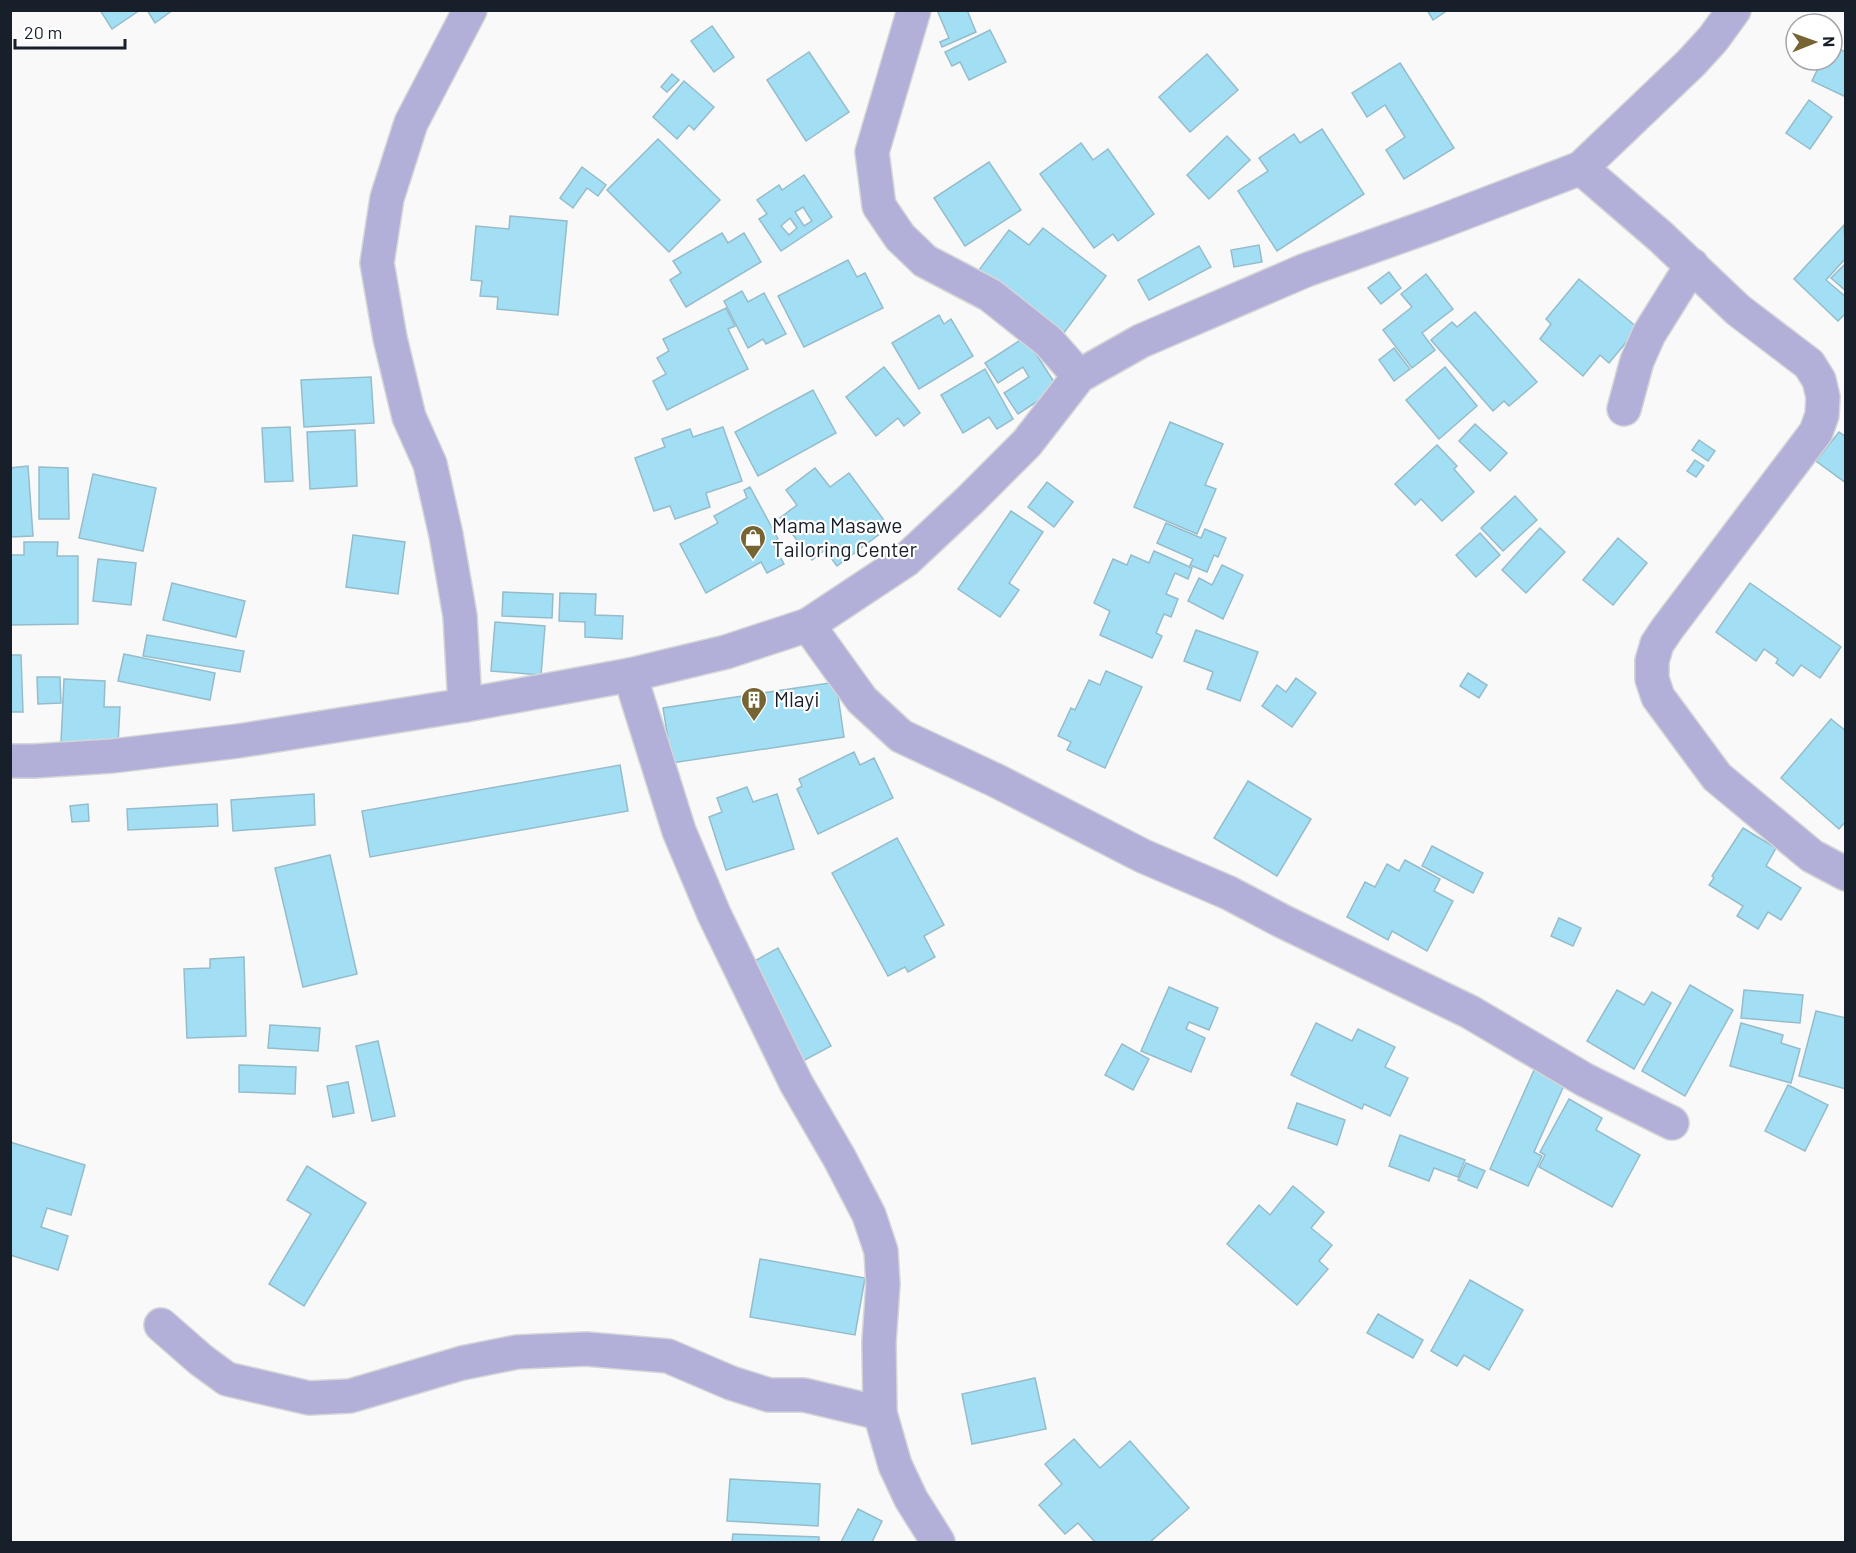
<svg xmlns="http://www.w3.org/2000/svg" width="1856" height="1553" viewBox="0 0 1856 1553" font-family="Barlow,sans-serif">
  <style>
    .building { fill: #a2dff4; stroke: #95bccb; stroke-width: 1.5; fill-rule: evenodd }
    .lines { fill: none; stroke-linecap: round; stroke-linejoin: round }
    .street-casing { stroke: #d5d6d8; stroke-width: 36 }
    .street { stroke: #b2b0d9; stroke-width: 33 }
    .labels { text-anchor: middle; stroke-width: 4.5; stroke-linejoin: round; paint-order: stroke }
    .poi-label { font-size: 21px; fill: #171f2a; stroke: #fff; text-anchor: start }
  </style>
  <rect width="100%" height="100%" fill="#f9f9f9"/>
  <g class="building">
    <polygon points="100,10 140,10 112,29"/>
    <polygon points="147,10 173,10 155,23"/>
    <polygon points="937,10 967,10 976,32 942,47 940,42 949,38"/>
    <polygon points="1427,10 1448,10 1433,20"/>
    <polygon points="712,26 734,57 714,72 691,41"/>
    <polygon points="990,30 1006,62 969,80 960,62 952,66 945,52"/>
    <polygon points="1832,46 1846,52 1846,97 1812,81 1822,60 1832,60"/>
    <polygon points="809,52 849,112 806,141 767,80"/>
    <polygon points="1207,54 1238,90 1190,132 1159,97"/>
    <polygon points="1400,63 1454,148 1404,179 1386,150 1405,137 1385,105 1367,117 1352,93"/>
    <polygon points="672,74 679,80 667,92 661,87"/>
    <polygon points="684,81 714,107 694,130 689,125 677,139 653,117"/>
    <polygon points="1809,100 1832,117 1810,149 1786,133"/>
    <polygon points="1322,129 1364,194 1277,251 1238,191 1268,171 1259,158 1294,134 1300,143"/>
    <polygon points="1227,136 1250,160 1209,199 1187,175"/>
    <polygon points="658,139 720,200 669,252 607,190"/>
    <polygon points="1081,143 1093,160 1108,149 1154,214 1118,241 1113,234 1094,248 1040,174"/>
    <polygon points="989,162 1021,210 965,246 934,198"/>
    <polygon points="582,167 606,185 598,196 587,188 573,208 560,198"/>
    <path d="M804,175L832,217L781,251L759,219L767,214L757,200L779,185L782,190ZM803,207L812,221L804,226L795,212ZM790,218L797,228L789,235L781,226Z"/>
    <polygon points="510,216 567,221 558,315 497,309 498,297 480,296 482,281 471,280 476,226 509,229"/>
    <polygon points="1844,225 1846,258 1826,280 1846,297 1846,313 1838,321 1794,279"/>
    <polygon points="1043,228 1106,276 1063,334 979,270 1009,230 1029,245"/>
    <polygon points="722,233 728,243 744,233 761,262 686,307 670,280 681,273 673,261"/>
    <polygon points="1259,245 1262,262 1234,267 1231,250"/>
    <polygon points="1199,246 1211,267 1149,300 1138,280"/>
    <polygon points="848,260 857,277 865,273 883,308 804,347 778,296"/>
    <polygon points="1846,263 1846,291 1831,278"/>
    <polygon points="1389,272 1401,288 1381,304 1368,288"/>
    <polygon points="1426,274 1453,309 1422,333 1435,350 1412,368 1383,330 1412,307 1401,294"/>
    <polygon points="1579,279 1638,328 1609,363 1600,355 1583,376 1540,339 1551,324 1546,319"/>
    <polygon points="742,291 748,302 764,293 786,334 766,344 763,339 748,348 724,301"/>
    <polygon points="726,308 735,326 728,329 748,369 667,410 653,381 666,374 657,358 669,351 663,339"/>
    <polygon points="1475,312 1537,382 1509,406 1504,401 1493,411 1431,340 1452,322 1457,327"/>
    <polygon points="939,315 944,324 951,319 973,356 919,389 892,343"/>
    <polygon points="1025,337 1058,388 1018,414 1004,393 1029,377 1023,367 998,383 985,363"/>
    <polygon points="1394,348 1410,369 1394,381 1379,360"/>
    <polygon points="884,367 920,413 904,426 898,418 876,436 846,397"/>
    <polygon points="1445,367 1477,406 1439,439 1406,400"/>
    <polygon points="985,369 1013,419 997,429 989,417 963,433 941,395"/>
    <polygon points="371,377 374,423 304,427 301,380"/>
    <polygon points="813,390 836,433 758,476 735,432"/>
    <polygon points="1170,422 1223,444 1205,485 1216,489 1197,534 1134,507"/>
    <polygon points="1475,424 1507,453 1490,471 1459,441"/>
    <polygon points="290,427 293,481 265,482 262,428"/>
    <polygon points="723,427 742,481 706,493 710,507 675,519 670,506 654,511 635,458 665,447 662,439 690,429 693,437"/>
    <polygon points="355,430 357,486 310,489 307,432"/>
    <polygon points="1839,432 1846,437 1846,483 1816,461"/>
    <polygon points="1699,440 1715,451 1708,461 1692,450"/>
    <polygon points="1437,445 1457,466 1454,469 1474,492 1442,521 1421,499 1415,505 1395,484"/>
    <polygon points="1695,460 1704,466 1696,477 1687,471"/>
    <polygon points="28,466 33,536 10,537 10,468"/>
    <polygon points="39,467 68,468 69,519 39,519"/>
    <polygon points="815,468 830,487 849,473 889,527 837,566 825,550 812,560 780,518 797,505 786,490"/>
    <polygon points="93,474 156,488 143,551 79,538"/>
    <polygon points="1047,482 1073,502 1054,527 1028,507"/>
    <polygon points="750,487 778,539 772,542 784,564 767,573 761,562 706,593 680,544 718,523 714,516 747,498 744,490"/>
    <polygon points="1515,496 1537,520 1503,551 1481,528"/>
    <polygon points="1011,511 1043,532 1009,583 1019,590 1000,617 958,589"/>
    <polygon points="1166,523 1201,538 1205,529 1226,538 1218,557 1214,555 1207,572 1190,565 1193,559 1157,543"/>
    <polygon points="1540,528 1565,552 1526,593 1502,570"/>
    <polygon points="1480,533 1500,555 1476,577 1456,555"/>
    <polygon points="353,535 405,542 398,594 346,587"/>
    <polygon points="1618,538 1647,563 1613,605 1583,580"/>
    <polygon points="24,542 58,542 57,556 78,556 78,624 10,625 10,555 24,555"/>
    <polygon points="1154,551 1192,568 1188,579 1175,573 1166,594 1178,599 1171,617 1164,614 1156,633 1162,636 1152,658 1100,635 1110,611 1094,603 1113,559 1127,565 1131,555 1149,563"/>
    <polygon points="98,559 136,563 131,605 93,601"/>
    <polygon points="1222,565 1243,575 1223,619 1188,601 1199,578 1212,585"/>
    <polygon points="172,583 245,601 236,637 163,620"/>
    <polygon points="1750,583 1841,647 1820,678 1801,665 1793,676 1776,663 1778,659 1764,649 1756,661 1716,632"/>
    <polygon points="503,592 553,594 552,618 502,616"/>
    <polygon points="560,593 596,594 595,615 623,616 622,639 585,637 585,622 559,621"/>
    <polygon points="495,622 545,626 541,675 491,671"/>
    <polygon points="1196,630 1258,652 1240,701 1207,689 1213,672 1184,661"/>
    <polygon points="147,635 244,651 240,672 143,656"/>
    <polygon points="124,654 215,673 210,700 118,681"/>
    <polygon points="10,655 21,655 23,712 10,712"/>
    <polygon points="1106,671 1142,687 1105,768 1067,750 1071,742 1058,736 1071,708 1075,710 1089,680 1100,685"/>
    <polygon points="1468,673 1487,685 1479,698 1460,686"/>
    <polygon points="37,677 60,677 61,703 38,704"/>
    <polygon points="1296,678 1316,693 1292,727 1262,706 1277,685 1286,692"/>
    <polygon points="64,679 105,681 104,707 120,707 118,744 61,742"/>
    <polygon points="836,682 844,737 672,763 663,708"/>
    <polygon points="1831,719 1846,731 1846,821 1839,829 1781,778"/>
    <polygon points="854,752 860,765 874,758 893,798 818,834 797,789 802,786 799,779"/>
    <polygon points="620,765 628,811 370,857 362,811"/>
    <polygon points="1248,781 1311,819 1277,876 1214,838"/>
    <polygon points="747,787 753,802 777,794 794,849 726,870 709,817 722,812 717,798"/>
    <polygon points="314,794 315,825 233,831 231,800"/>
    <polygon points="88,804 89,821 72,822 70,806"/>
    <polygon points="217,804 218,826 128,830 127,809"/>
    <polygon points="1743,828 1776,848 1766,866 1801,888 1781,920 1768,912 1758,929 1737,916 1743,906 1709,885 1714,878 1712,876"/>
    <polygon points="897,838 944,925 924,936 935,957 908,972 905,967 888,976 832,873"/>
    <polygon points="1432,846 1483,873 1473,893 1422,866"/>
    <polygon points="330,855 357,974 303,987 275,868"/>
    <polygon points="1405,860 1440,879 1434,891 1453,901 1427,951 1392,931 1388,940 1347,917 1365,882 1375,887 1387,864 1399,871"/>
    <polygon points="1559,918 1581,928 1573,946 1551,936"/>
    <polygon points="778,948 831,1046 803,1061 751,963"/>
    <polygon points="244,957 246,1036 187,1038 184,969 210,968 210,959"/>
    <polygon points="1690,985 1733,1010 1685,1096 1642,1071"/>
    <polygon points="1169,987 1218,1008 1209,1030 1189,1022 1186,1029 1205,1038 1191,1072 1141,1051"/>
    <polygon points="1617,990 1644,1005 1652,992 1671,1003 1634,1069 1587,1041"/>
    <polygon points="1744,990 1803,995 1800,1023 1741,1018"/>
    <polygon points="1816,1011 1846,1018 1846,1089 1799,1076"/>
    <polygon points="1316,1023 1352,1041 1358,1029 1395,1047 1385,1067 1408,1078 1390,1116 1364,1104 1362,1109 1291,1075"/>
    <polygon points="1741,1023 1783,1035 1781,1043 1800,1049 1791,1083 1730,1066"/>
    <polygon points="270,1025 320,1028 318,1051 268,1048"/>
    <polygon points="378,1041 395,1116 372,1121 356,1046"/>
    <polygon points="1122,1044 1149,1059 1133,1090 1105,1075"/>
    <polygon points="239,1065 296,1067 295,1094 239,1092"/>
    <polygon points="1535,1068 1566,1081 1534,1152 1542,1156 1528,1186 1490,1169"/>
    <polygon points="348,1082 354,1113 333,1117 327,1086"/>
    <polygon points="1788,1085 1828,1105 1805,1151 1765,1131"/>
    <polygon points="1569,1099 1602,1118 1596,1130 1640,1155 1612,1207 1539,1167 1545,1155 1540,1152"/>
    <polygon points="1297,1103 1345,1120 1337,1145 1288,1128"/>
    <polygon points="1400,1135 1465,1160 1458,1177 1434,1168 1429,1181 1389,1166"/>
    <polygon points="10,1142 85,1165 71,1215 47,1208 41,1227 68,1236 58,1270 10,1255"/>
    <polygon points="1466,1163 1485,1171 1477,1188 1458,1180"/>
    <polygon points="307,1166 366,1203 304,1306 269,1284 311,1214 287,1200"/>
    <polygon points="1293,1186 1324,1212 1311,1228 1332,1245 1319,1261 1328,1269 1297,1305 1227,1244 1259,1205 1270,1215"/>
    <polygon points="760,1259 865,1278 855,1335 750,1317"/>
    <polygon points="1470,1280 1523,1310 1489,1370 1464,1355 1457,1366 1431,1351"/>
    <polygon points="1378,1314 1423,1340 1413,1358 1367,1333"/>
    <polygon points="1035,1378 1046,1429 972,1444 962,1394"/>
    <polygon points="1074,1439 1100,1468 1130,1441 1189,1508 1150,1542 1095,1542 1078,1523 1065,1534 1039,1505 1062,1484 1045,1464"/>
    <polygon points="730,1479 820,1484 818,1526 727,1521"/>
    <polygon points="858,1509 882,1521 872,1542 841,1542"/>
    <polygon points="733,1534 819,1537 819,1542 732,1542"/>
  </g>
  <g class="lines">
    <defs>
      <g id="street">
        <polyline points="914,10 872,152 879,206 900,237 925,261 990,295 1048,341 1079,376"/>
        <polyline points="1581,168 1661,237 1738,310 1809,364 1819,380 1823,397 1822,415 1816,432 1667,629 1657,644 1652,661 1652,679 1658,697 1717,777 1812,856 1846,874"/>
        <polyline points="1624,409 1637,361 1649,334 1692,265"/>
        <polyline points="808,625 862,700 901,736 997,781 1143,856 1229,893 1282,921 1470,1012 1585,1080 1672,1123"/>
        <polyline points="630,675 679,831 714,914 796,1083 840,1159 869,1215 881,1251 883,1284 879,1342 880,1413 895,1465 911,1499 938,1542"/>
        <polyline points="465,705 460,616 446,535 430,464 409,417 390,338 377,263 387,198 411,123 470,10"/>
        <polyline points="10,761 34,761 112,756 238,741 465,705 630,675 726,652 808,625 906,560 970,500 1027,443 1079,376 1141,341 1306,270 1432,225 1581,168 1691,63 1713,39 1734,10"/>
        <polyline points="161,1325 201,1360 227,1379 309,1398 350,1396 462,1363 517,1352 586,1349 668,1356 731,1383 769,1395 804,1395 880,1413"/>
      </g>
    </defs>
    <use href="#street" class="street-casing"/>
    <use href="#street" class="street"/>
  </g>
  <defs>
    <symbol id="shop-pin" viewBox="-11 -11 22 30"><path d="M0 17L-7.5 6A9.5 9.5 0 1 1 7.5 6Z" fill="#766533" stroke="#fff"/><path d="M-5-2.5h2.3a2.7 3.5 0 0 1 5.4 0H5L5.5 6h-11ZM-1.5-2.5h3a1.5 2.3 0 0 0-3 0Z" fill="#fff"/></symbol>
    <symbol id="building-pin" viewBox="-11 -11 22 30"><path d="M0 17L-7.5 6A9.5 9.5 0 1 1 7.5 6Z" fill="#766533" stroke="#fff"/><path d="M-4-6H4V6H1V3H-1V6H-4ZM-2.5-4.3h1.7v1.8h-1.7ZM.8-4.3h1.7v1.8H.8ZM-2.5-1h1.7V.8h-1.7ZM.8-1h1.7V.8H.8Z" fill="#fff"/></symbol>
  </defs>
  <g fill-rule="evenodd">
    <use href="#shop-pin" x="738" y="523" width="30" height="40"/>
    <use href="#building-pin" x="739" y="685" width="30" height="40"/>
  </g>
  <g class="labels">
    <g class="poi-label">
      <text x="772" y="533">Mama Masawe<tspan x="772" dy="24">Tailoring Center</tspan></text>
      <text x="774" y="707">Mlayi</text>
    </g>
  </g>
  <rect width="1856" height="1553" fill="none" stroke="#171f2a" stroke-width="24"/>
  <g transform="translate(1814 42) rotate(89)"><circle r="28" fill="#ffffff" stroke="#a2a5aa" stroke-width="1.5"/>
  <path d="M0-4.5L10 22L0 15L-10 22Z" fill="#766533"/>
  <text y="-9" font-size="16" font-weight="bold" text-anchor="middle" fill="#171f2a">N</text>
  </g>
  <path d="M15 39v9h110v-9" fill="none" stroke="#171f2a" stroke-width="3"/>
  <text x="24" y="39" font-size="18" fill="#171f2a" stroke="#ffffff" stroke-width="4.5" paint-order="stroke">20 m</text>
</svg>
